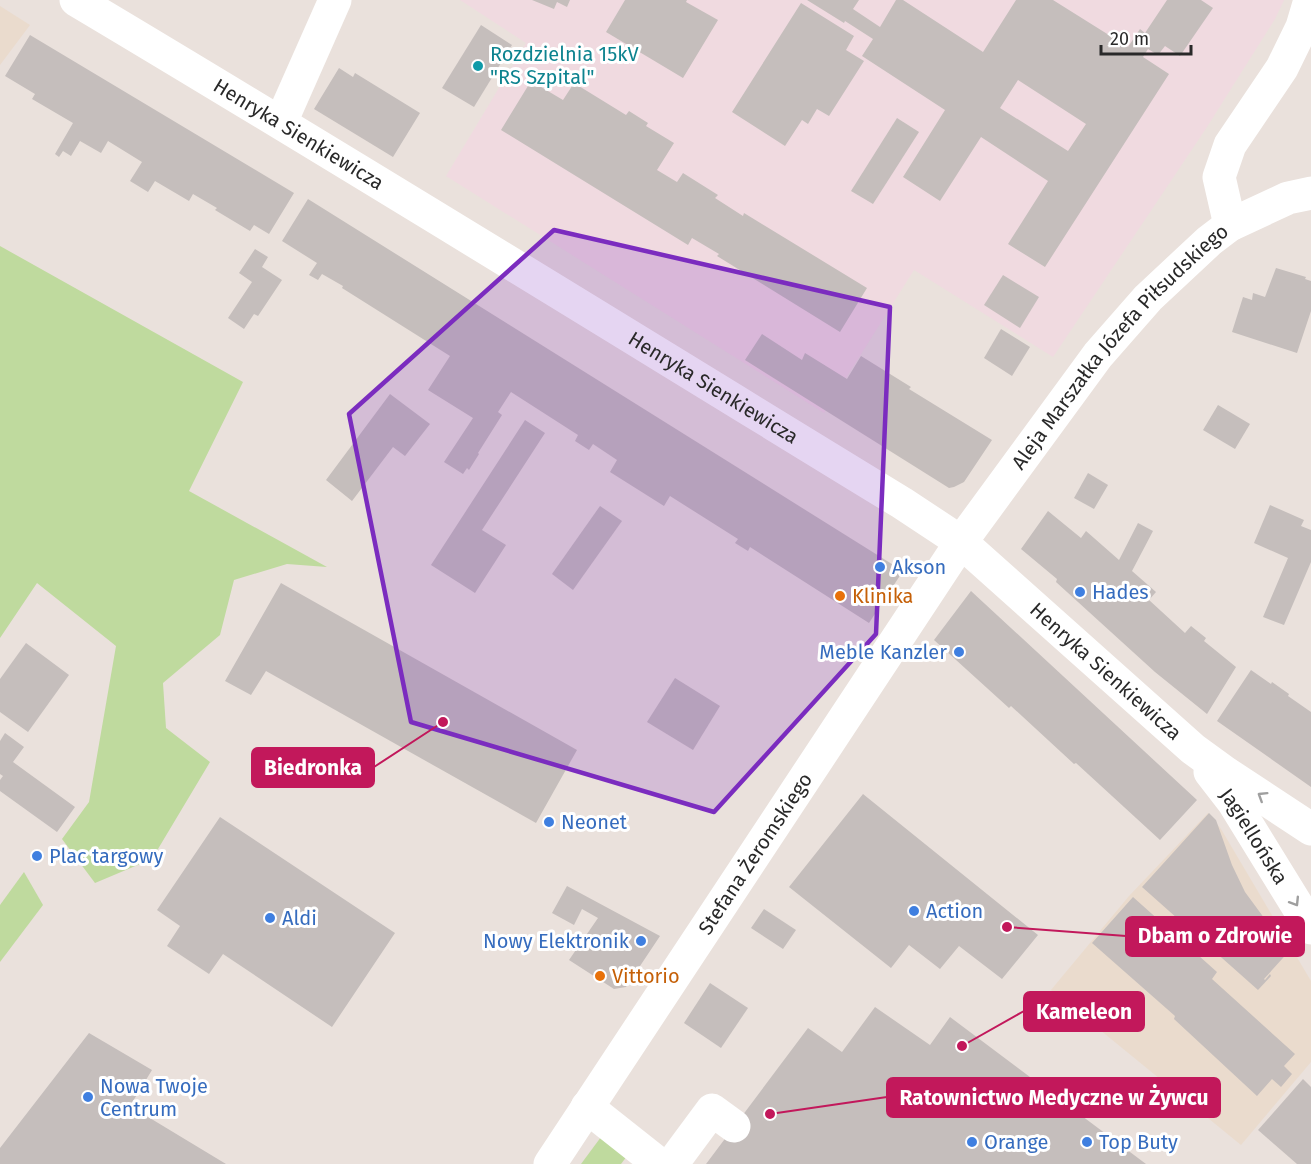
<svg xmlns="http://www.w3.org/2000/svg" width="1311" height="1164" viewBox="0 0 1311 1164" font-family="'Fira Sans',sans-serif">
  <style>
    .education { fill: #eadbcd }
    .medical { fill: #f0dae0 }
    .green { fill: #bfda9e }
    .building { fill: #c5bebc; fill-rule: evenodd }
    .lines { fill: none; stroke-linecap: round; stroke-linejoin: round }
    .minor { stroke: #fff; stroke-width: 33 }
    .oneway { stroke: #9f9f9f }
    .marked { fill: #7b2cbf; fill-opacity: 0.2; stroke: #7b2cbf; stroke-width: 4.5; stroke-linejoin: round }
    .culture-dot { fill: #0f9aa8; stroke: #fff; stroke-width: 2 }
    .shop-dot { fill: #3f7fe0; stroke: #fff; stroke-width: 2 }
    .food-dot { fill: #e8710a; stroke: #fff; stroke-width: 2 }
    .labels { text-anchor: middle; stroke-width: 6; stroke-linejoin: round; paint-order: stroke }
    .culture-label { font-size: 20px; fill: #0d838f; stroke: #fff; text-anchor: start }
    .street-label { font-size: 20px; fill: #292929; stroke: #fff }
    .shop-label { font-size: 20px; fill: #366cbe; stroke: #fff; text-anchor: start }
    .food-label { font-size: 20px; fill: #c56008; stroke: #fff; text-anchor: start }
    .leader { fill: none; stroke: #c2185b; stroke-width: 2 }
    .callout-dot { fill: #c2185b; stroke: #fff; stroke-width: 2 }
    .callout { fill: #c2185b; stroke: #c2185b; stroke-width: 2 }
    .callout-label { font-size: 21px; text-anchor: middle; font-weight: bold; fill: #fff }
  </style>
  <rect width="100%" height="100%" fill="#eae1dc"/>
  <g class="education">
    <polygon points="0,6 30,25 0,65"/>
    <polygon points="1208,813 1221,829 1311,981 1311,1062 1241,1145 1051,990 1129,896"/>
  </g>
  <polygon class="medical" points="460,0 1284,0 1275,19 1207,127 1053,357 914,270 824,413 446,176 526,43"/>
  <g class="green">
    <polygon points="0,246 243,382 189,491 327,567 287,564 234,580 220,635 163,683 166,728 210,762 152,859 95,883 62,839 89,802 116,646 37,583 0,638"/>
    <polygon points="24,872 43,905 0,962 0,905"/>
    <polygon points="601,1137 627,1156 621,1164 581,1164"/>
  </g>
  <g class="building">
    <polygon points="532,0 570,0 567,7 557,2 554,9"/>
    <polygon points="625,0 687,0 686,2 718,20 683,78 606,32"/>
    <path d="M807,0H859L853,9L880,27L896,0H903L983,52L1016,0H1053L1128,47L1140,29L1145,33L1167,0H1201L1213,8L1180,56L1165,46L1158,55L1148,49L1143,57L1169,74L1045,267L1008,244L1048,181L981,137L940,201L903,177L945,110L862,56L873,39L845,21L844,23ZM1018,80L1086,124L1068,151L1000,108Z"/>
    <polygon points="801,3 854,36 846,50 864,61 829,116 817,109 808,124 802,120 785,146 732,112"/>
    <polygon points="481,25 512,45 474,107 442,88"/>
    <polygon points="30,35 294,193 269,234 254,225 250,231 215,210 217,208 193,194 189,201 155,181 148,192 130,181 142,162 108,141 101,153 80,141 71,156 63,151 59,157 55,154 73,123 32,99 35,94 5,76"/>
    <polygon points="339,68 353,77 355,73 420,113 393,157 314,109"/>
    <polygon points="531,81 563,100 574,83 626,115 629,111 648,123 646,126 674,143 657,170 677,182 683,173 718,195 715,198 743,216 744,213 867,288 840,332 717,256 719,254 692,238 688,245 501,130"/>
    <polygon points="897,118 919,132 873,204 851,191"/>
    <polygon points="308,199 903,571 869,623 750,547 748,551 735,543 738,539 670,496 664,506 610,472 617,460 593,444 589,450 575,441 578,435 511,392 498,412 502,415 478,453 479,454 469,470 467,468 463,474 444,462 473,418 428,390 450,356 342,288 343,286 322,274 318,280 309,275 317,263 282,241"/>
    <polygon points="255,249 268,257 262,267 282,280 258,316 254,314 244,329 228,318 252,282 239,273"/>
    <polygon points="1276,268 1306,277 1305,279 1311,281 1311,311 1297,353 1232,332 1243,297 1252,300 1253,293 1265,297"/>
    <polygon points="1003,275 1039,297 1020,328 984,305"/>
    <polygon points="1001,329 1030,347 1012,376 984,358"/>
    <polygon points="762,334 802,360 805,353 847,379 861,356 911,387 909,389 992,440 964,482 954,487 949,488 745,360"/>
    <polygon points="390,394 430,424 405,456 393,447 352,501 326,480"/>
    <polygon points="1218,405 1250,424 1235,449 1203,430"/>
    <polygon points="525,420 545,433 482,530 506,545 475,593 431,565"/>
    <polygon points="1088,473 1108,485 1094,509 1074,498"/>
    <polygon points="1270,505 1304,520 1301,526 1311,530 1311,562 1284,625 1263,617 1288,558 1254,543"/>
    <polygon points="600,506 622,521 573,590 552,574"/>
    <polygon points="1048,511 1081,538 1086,531 1119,560 1138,523 1153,531 1132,571 1156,592 1149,600 1185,633 1191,626 1206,638 1204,641 1236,667 1207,714 1155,672 1056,582 1057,579 1021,549"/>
    <polygon points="281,583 577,750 536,823 266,671 251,695 225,681"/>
    <polygon points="971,591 1197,800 1160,840 1076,763 1074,764 1011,706 1009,708 934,640"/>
    <polygon points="26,643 69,675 28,732 0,712 0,679"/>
    <polygon points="1251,670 1271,684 1272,682 1289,694 1288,696 1311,712 1311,787 1217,721"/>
    <polygon points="675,678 720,706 693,750 647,722"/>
    <polygon points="5,733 24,747 13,762 75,807 57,832 0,791 0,780 3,776 0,774 0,741"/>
    <polygon points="863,794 1038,935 1002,979 959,946 940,969 909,945 891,968 789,887"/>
    <polygon points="1209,813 1216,820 1232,865 1245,892 1270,926 1292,948 1264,979 1265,980 1270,974 1271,976 1258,990 1142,887"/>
    <polygon points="220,817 395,933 332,1027 223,954 209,974 167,946 180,926 157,910"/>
    <polygon points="567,886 660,936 626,987 614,989 569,960 598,918 582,909 574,925 552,913"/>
    <polygon points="1133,897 1217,972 1212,979 1295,1054 1284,1066 1292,1074 1281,1087 1272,1079 1257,1096 1174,1019 1175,1016 1092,943"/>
    <polygon points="764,909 796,930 783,949 751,928"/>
    <polygon points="710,983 748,1008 721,1048 684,1023"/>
    <polygon points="875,1007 930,1045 950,1017 1146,1164 706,1164 808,1028 842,1052"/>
    <polygon points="89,1033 152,1070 130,1106 226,1164 0,1164 0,1148"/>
    <polygon points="1303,1079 1311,1087 1311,1164 1297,1164 1258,1130"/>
  </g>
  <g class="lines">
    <g class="minor">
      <path id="s1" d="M76,0C353,165 627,335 902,503L961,542L1193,749L1226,773L1311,829"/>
      <polyline points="281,122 335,0"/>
      <polyline points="1230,225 1219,177 1230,145 1282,68 1302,27 1310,0"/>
      <path id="s2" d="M1210,772L1234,803L1311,928"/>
      <polyline points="587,1107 659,1164"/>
      <path id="s3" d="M550,1164L961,542L1098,355L1148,298L1209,241L1230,225L1288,198L1311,193"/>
      <polyline points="672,1164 712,1110 734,1126"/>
    </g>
  </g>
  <defs><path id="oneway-chevron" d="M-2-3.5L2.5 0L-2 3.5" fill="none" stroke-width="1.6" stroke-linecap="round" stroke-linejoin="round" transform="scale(1.5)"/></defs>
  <g class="oneway">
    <use href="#oneway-chevron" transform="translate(1262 796) rotate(-148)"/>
    <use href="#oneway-chevron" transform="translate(1295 902) rotate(58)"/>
  </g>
  <path class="marked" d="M554,230L890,307L876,634L714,812L411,722L349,414Z"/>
  <circle class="culture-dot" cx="478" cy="66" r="6"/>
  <g class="shop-dot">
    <circle cx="880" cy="567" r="6"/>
    <circle cx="1080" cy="592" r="6"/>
    <circle cx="959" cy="652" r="6"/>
    <circle cx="549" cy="822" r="6"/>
    <circle cx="37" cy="856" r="6"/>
    <circle cx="914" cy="911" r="6"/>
    <circle cx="270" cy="918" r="6"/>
    <circle cx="641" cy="941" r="6"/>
    <circle cx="88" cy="1097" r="6"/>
    <circle cx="972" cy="1142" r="6"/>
    <circle cx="1087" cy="1142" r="6"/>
  </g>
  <g class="food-dot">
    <circle cx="840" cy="596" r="6"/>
    <circle cx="600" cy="976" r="6"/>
  </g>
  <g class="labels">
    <g class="culture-label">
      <text x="490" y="61">Rozdzielnia 15kV<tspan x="490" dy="23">"RS Szpital"</tspan></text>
    </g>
    <g class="street-label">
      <text dy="7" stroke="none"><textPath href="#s1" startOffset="260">Henryka Sienkiewicza</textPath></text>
      <text dy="7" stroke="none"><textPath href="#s3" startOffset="998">Aleja Marszałka Józefa Piłsudskiego</textPath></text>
      <text dy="7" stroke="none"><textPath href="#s1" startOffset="746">Henryka Sienkiewicza</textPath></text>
      <text dy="7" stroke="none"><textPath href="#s1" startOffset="1232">Henryka Sienkiewicza</textPath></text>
      <text dy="7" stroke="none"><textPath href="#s2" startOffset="78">Jagiellońska</textPath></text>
      <text dy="7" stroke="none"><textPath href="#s3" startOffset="372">Stefana Żeromskiego</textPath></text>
    </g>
    <g class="shop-label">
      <text x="892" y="574">Akson</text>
      <text x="1092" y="599">Hades</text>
      <text x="947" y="659" text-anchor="end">Meble Kanzler</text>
      <text x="561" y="829">Neonet</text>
      <text x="49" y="863">Plac targowy</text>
      <text x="926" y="918">Action</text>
      <text x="282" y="925">Aldi</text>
      <text x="629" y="948" text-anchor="end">Nowy Elektronik</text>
      <text x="100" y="1093">Nowa Twoje<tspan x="100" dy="23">Centrum</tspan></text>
      <text x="984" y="1149">Orange</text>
      <text x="1099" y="1149">Top Buty</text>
    </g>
    <g class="food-label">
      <text x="852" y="603">Klinika</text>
      <text x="612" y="983">Vittorio</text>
    </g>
  </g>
  <path class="leader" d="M443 722L374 767M1007 927L1126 936M962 1046L1024 1011M770 1114L887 1097"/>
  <g class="callout-dot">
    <circle cx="443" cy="722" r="6"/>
    <circle cx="1007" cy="927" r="6"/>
    <circle cx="962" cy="1046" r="6"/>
    <circle cx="770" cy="1114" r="6"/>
  </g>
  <g class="callout">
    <rect x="252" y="748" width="122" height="39" rx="6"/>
    <rect x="1126" y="917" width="178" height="39" rx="6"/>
    <rect x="1024" y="992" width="120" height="39" rx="6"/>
    <rect x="887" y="1078" width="333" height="39" rx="6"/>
  </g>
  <g class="callout-label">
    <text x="313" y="775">Biedronka</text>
    <text x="1215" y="943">Dbam o Zdrowie</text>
    <text x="1084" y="1019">Kameleon</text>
    <text x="1054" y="1105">Ratownictwo Medyczne w Żywcu</text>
  </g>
  <path d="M1101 45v9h90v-9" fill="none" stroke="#292929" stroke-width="3"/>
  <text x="1110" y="45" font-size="18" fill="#292929" stroke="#ffffff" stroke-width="4.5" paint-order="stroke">20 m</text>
</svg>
